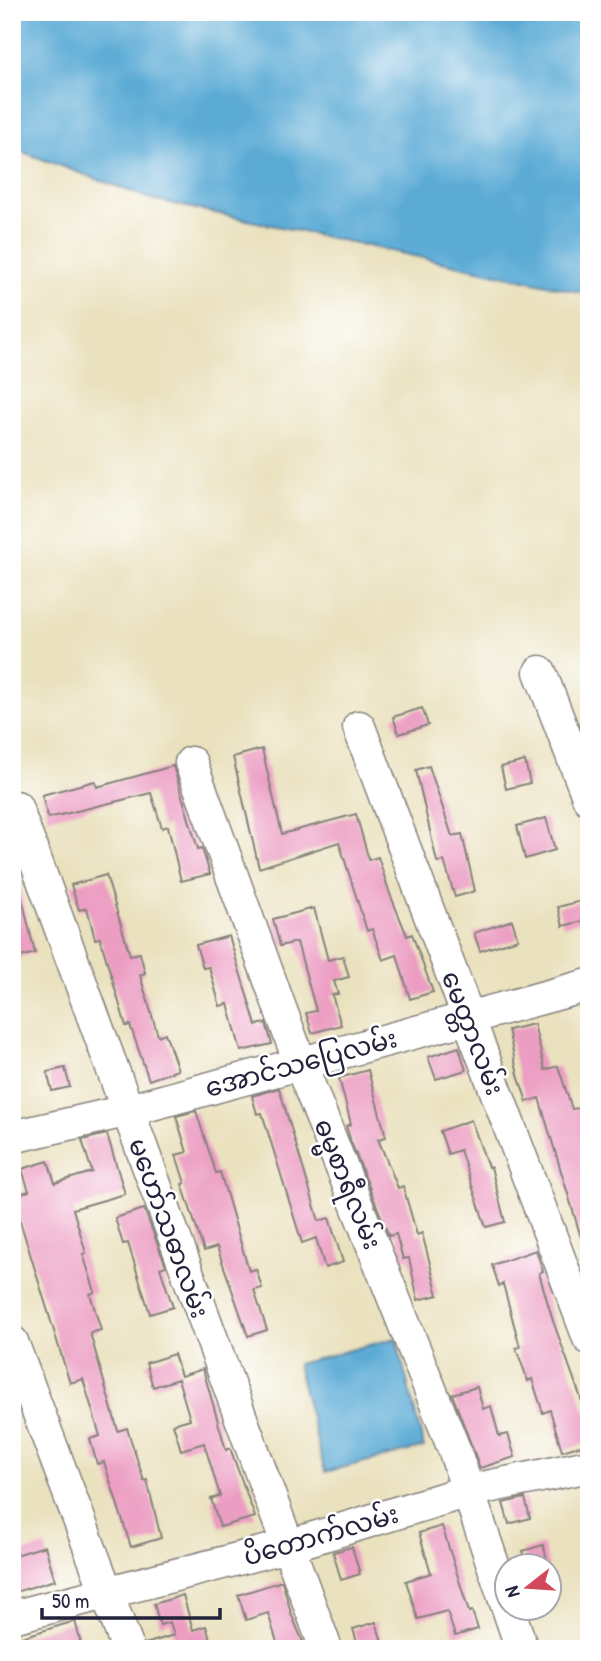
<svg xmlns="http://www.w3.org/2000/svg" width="601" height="1661" viewBox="0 0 601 1661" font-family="'Patrick Hand','Noto Sans Myanmar',sans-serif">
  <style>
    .water { fill: #5babd5; stroke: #3e6688; stroke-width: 2 }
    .building { fill: #ec9dc2 }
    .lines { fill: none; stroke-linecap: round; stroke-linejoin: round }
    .minor-casing { stroke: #86827c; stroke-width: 35 }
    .minor { stroke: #fff; stroke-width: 32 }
    .labels { text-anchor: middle; stroke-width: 5; stroke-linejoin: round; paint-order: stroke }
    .street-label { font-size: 26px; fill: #22223b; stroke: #fff }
  </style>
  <rect width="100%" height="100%" fill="#fff"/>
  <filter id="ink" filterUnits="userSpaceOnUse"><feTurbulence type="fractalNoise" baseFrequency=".0143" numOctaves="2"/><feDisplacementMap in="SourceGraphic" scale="14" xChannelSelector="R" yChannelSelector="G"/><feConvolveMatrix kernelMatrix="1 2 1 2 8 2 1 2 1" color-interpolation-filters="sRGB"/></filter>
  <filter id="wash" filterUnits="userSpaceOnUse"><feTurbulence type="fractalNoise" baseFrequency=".00686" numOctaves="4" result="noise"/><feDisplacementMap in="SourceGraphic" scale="28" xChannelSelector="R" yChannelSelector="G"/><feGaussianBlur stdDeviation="1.57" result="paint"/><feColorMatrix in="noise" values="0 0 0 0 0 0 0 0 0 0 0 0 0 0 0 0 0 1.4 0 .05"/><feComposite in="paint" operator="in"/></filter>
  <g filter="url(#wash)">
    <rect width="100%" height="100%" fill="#eae1be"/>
    <g class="water">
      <polygon points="12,12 589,12 589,294 151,199 12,148"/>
      <polygon points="396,1338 424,1447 325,1472 297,1364"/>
    </g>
    <g id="blocks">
      <g class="building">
        <polygon points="422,708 428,725 399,734 393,717"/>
        <polygon points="262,749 282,834 356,814 369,860 378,857 390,894 407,936 412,934 433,992 410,999 397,955 383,960 372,929 367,931 339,842 259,868 233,757"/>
        <polygon points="525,761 530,783 506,789 501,767"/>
        <polygon points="173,766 198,849 202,848 210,874 181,881 168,826 162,828 151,793 48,818 42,795 95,781 97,787"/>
        <polygon points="429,766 452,836 462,834 475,891 455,897 444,861 437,862 416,770"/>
        <polygon points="546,818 555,850 525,859 517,826"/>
        <polygon points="106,875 130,955 140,953 145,973 140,975 158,1036 165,1033 178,1070 149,1080 130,1025 126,1026 100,938 95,939 87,908 79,910 71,885"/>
        <polygon points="20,890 35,953 16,958 12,946 12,891"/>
        <polygon points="581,901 587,920 563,926 558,907"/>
        <polygon points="314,908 328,960 343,956 349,977 334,981 338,994 332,995 341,1025 312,1033 306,1013 316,1011 297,942 280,946 273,919"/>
        <polygon points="512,920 518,939 480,951 474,933"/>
        <polygon points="229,936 256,1025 266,1023 272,1044 241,1051 228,1004 220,1006 209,967 203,968 196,945"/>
        <polygon points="534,1024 545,1070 558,1066 572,1109 579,1108 589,1155 589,1243 583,1244 539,1098 527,1102 518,1075 508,1030"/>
        <polygon points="459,1047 466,1070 436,1079 428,1057"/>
        <polygon points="65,1068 70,1087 52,1091 47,1072"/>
        <polygon points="368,1070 386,1137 378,1139 398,1188 403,1186 417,1235 422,1233 438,1295 418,1300 409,1258 403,1259 396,1234 389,1236 351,1142 346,1126 351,1124 339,1078"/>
        <polygon points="279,1088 319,1221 329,1218 343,1262 325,1268 316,1238 302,1243 262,1113 257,1114 252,1096"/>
        <polygon points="196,1111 216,1173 220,1172 249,1271 256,1269 262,1288 254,1290 267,1330 248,1336 217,1247 204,1251 182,1184 185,1183 176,1155 187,1152 176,1116"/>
        <polygon points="471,1120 488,1167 491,1167 505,1222 486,1227 460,1150 448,1154 440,1131"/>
        <polygon points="107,1134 125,1194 73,1209 86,1253 83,1254 95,1292 90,1294 101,1330 90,1333 118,1431 127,1428 144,1481 147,1480 161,1538 131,1547 104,1462 97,1464 90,1439 100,1436 83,1379 70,1383 20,1221 12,1223 12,1196 29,1191 22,1169 48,1161 55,1183 92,1172 82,1140"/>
        <polygon points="144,1209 166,1266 160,1268 173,1307 150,1314 128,1243 123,1244 115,1218"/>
        <polygon points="536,1250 543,1271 539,1273 553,1321 589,1421 589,1443 562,1451 550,1410 543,1413 532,1379 528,1381 516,1348 520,1347 503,1284 499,1286 492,1265"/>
        <polygon points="174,1354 181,1376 203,1369 226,1450 230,1448 255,1517 220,1527 211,1499 220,1496 204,1443 181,1450 173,1424 190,1419 178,1379 153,1387 146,1363"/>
        <polygon points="477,1387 483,1409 491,1406 499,1436 508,1434 515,1457 480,1468 452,1394"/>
        <polygon points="525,1498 530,1518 509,1524 503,1503"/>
        <polygon points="442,1526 469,1612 472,1611 478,1629 455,1636 447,1611 418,1619 406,1581 431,1573 419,1533"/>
        <polygon points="543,1545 549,1566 527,1566 523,1551"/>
        <polygon points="45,1546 55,1580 12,1593 12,1556"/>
        <polygon points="352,1547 360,1574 341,1580 333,1552"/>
        <polygon points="282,1581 292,1616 306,1649 279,1649 268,1613 246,1620 238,1595"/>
        <polygon points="183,1595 193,1630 206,1626 213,1649 146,1649 145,1644 174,1635 170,1622 160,1625 154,1604"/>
        <polygon points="75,1621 81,1644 65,1649 12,1649 12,1640"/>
        <polygon points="376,1622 384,1649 359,1649 353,1629"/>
      </g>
    </g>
  </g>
  <g filter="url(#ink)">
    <use href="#blocks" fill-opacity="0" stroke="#86827c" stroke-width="2"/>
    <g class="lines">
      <defs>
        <g id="minor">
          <polyline points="540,672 589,799"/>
          <polyline points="359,727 589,1338"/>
          <polyline points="191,763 300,1063 454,1449 506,1603"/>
          <polyline points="16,807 326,1649"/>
          <polyline points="12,1137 126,1111 589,985"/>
          <polyline points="12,1342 128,1649"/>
          <polyline points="508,1608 522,1649"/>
          <polyline points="12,1617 288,1546 468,1491 589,1466"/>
        </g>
      </defs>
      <use href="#minor" class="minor-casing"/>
      <use href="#minor" class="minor"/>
    </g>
  </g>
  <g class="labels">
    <g class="street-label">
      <text transform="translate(473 1033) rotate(69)" y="9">မေတ္တာလမ်း</text>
      <text transform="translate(301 1063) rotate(-15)" y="9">အောင်သပြေလမ်း</text>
      <text transform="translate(348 1184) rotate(68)" y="9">ဓမ္မစာရီလမ်း</text>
      <text transform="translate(169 1228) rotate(70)" y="9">မဟော်သဓာလမ်း</text>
      <text transform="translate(321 1535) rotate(-16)" y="9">ပိတောက်လမ်း</text>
    </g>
  </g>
  <rect width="601" height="1661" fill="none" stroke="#fff" stroke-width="42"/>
  <g transform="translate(528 1587) rotate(253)"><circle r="33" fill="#ffffff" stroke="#a7a7b1" stroke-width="2"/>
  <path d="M0-5L12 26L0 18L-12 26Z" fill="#d1495b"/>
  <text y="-10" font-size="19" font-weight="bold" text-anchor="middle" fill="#22223b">N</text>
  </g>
  <path d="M42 1608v10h178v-10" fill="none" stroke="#22223b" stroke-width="3.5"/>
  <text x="52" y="1608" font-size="21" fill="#22223b" stroke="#ffffff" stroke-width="5" paint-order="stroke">50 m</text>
</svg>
